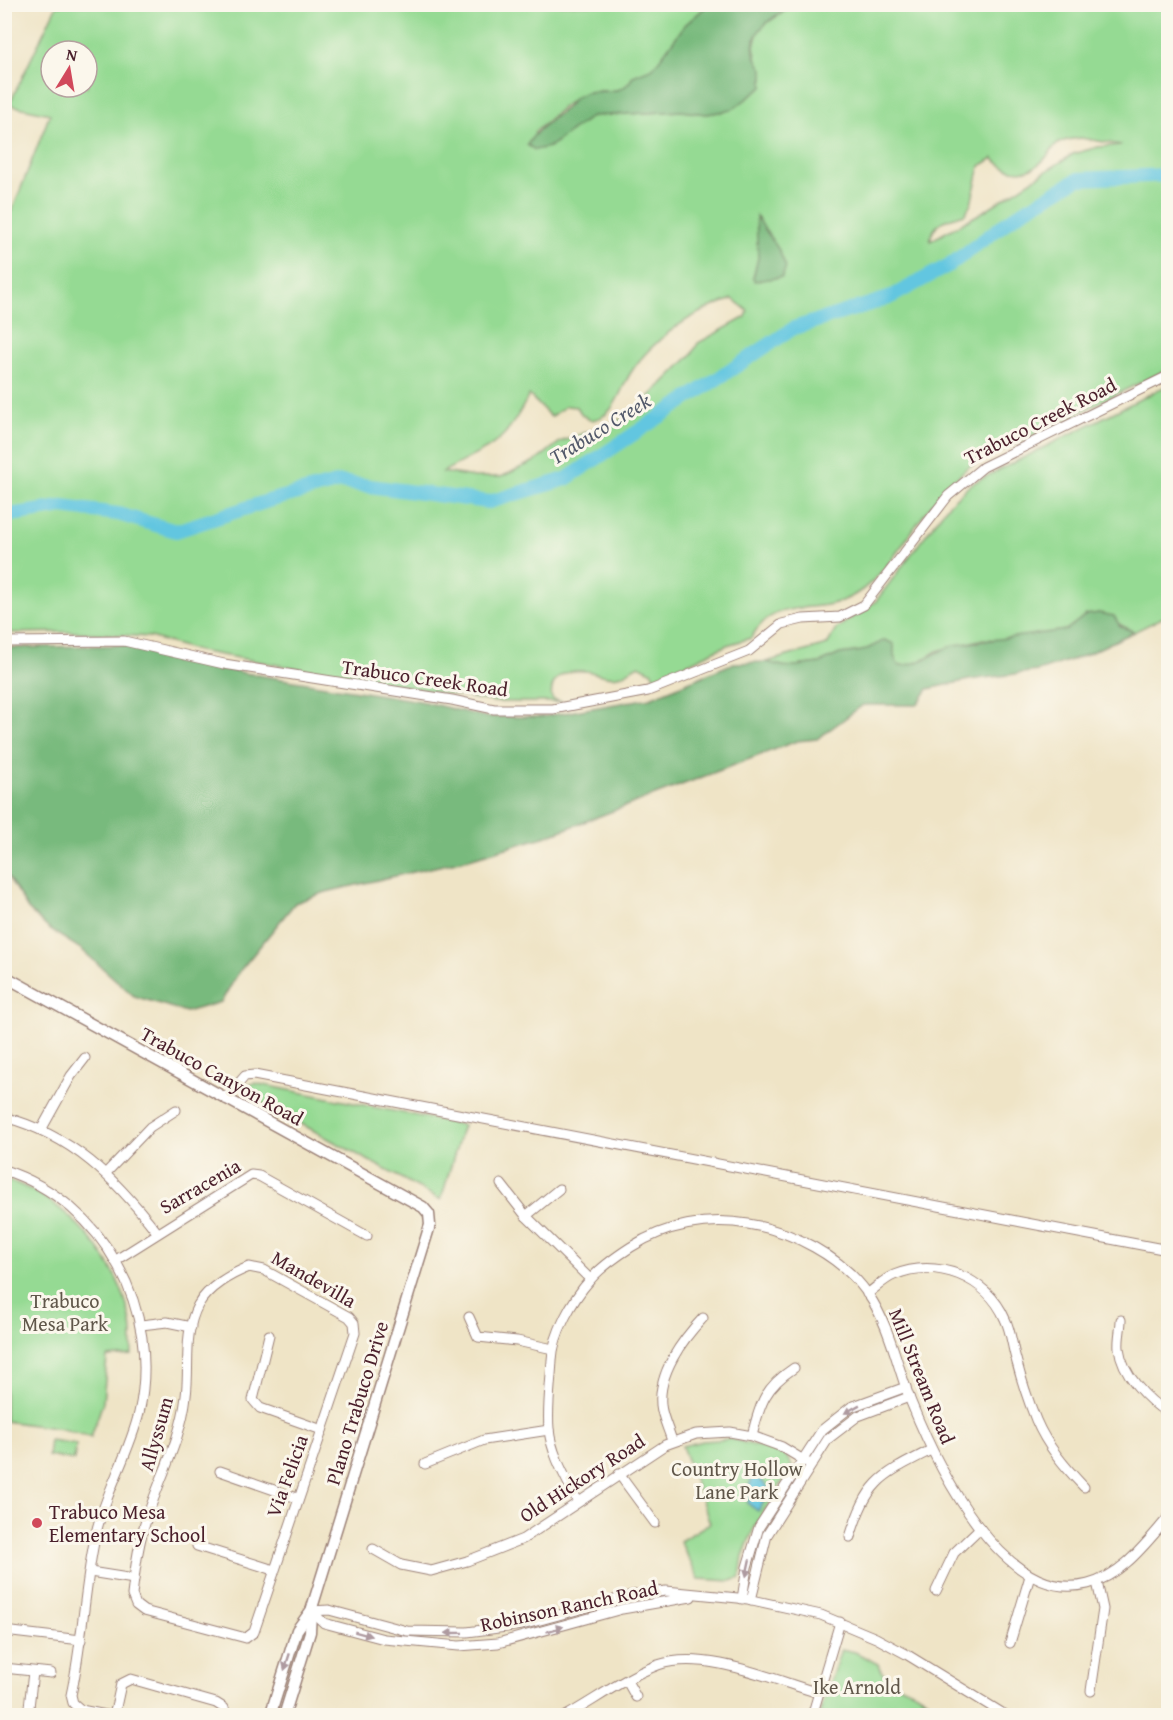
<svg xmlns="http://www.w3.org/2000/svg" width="1173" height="1720" viewBox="0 0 1173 1720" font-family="'Gentium Book Plus',serif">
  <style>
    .green { fill: #95da93; stroke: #707c5f; stroke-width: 1.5; fill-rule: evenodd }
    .forest { fill: #78ba7d; stroke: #616c54; stroke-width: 1.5 }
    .water { fill: #62c6e0; stroke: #567286; stroke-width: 1.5 }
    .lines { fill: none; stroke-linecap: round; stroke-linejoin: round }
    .river { stroke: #62c6e0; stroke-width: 14 }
    .minor-casing { stroke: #9c8278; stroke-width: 11 }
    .major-casing { stroke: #9c8278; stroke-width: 13 }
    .minor { stroke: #fff; stroke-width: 9 }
    .major { stroke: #fff; stroke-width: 10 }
    .oneway { fill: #ae9aa0 }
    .poi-dot { fill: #d1495b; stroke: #fbf7ec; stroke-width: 2 }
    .labels { text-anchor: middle; stroke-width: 6; stroke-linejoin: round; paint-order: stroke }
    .street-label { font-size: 20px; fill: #4a1f2b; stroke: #fbf7ec }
    .park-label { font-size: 20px; fill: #60574a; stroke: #fbf7ec }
    .poi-label { font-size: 20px; fill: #4a1f2b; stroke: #fbf7ec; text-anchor: start }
    .water-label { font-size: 21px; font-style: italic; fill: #52596a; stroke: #fbf7ec }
  </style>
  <rect width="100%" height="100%" fill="#fbf7ec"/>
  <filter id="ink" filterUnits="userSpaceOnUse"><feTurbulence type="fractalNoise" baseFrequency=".0167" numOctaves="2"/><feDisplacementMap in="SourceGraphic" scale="12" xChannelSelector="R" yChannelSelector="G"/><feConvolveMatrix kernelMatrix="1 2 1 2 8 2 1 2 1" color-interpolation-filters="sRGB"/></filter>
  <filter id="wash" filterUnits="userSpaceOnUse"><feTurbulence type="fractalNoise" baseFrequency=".008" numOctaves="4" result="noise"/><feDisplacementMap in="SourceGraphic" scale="24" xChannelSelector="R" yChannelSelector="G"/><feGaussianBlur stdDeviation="1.35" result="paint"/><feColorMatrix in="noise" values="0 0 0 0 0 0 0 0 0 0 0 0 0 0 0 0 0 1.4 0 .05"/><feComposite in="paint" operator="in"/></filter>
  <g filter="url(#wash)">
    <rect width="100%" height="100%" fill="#efe4c6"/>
    <g class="green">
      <path d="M57,5H708L685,25L653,69L633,76C624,97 606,88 588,92C572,96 548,121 534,132L549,147L592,116L681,111L707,114L731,110L743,100L757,61L754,46L759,28L794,5H1168V369L968,467C960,475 950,483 942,492C914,522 891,572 856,594C816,619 777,592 751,638L727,645L655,679L651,671L639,665C632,668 624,675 618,676C606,679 596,672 585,671C566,669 548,678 552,699L562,702H495L198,651L150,637L75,632L5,633L4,208L12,211L50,114L9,105ZM51,51H87V87H51ZM1081,138L1121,145L1098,147L1073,154L981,213L930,241C934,220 947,220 965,214L971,204L980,166L993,158C1005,171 1023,176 1039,164C1047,159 1051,148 1059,143C1066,139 1073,139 1081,138ZM733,299L748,311L746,317L698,343L692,354L641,405L622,419L560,442L537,460L501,477H474L443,472C492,444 501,450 529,395L551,417L566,406L577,407L582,415L590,420C614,419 619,392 630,374C635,366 643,356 650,349C674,325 701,309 733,299Z"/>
      <polygon points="1168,385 1168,615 1134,632 1099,613 1086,615 1066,630 1006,640 983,639 937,651 912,666 898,665 882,642 863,651 840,654 820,663 787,667 766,662 827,645 836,629 876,601 949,504 971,484"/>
      <polygon points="254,1083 463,1125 441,1200 248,1095 248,1085"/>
      <path d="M5,1179C68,1200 119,1258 131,1323C133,1335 131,1345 132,1355L107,1357L103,1402L91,1437L62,1429L5,1421Z"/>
      <polygon points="731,1439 779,1452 786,1456 792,1466 754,1528 743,1556 740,1578 731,1581 699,1579 680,1541 710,1523 682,1446 703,1441"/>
      <polygon points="50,1440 76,1444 74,1460 48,1456"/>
      <path d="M841,1649L855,1652L878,1664C886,1692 929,1685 937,1715H819Z"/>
    </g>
    <g class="forest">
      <path d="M708,5H794C770,18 737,38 763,69V87L731,110L707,114L681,111L592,116L549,147L535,150L527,145C537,128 552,120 567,107C570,104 573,99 576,97C596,84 622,101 633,76L653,68L685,25Z"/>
      <polygon points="756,216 779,250 786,267 782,277 755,281 753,278 758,258"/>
      <path d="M1099,613L1114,616L1120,626L1134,632L1083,656L1038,671L969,680L928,689L917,705H863L817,739L797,741L547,836L469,859L326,892L295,903L239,972L221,1002L186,1012L134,996L81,949L49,929L28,909L5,872V648L129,645L244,673L420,701L486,717H541L650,698L734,663L766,662L787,667L820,663L840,654L863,651L885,640L894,644V656L898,665C919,667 935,651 954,645L1066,630L1086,615Z"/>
    </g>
    <polygon class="water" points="757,1476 771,1491 758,1511 747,1503 750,1498 745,1494 752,1479"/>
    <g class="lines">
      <polyline class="river" points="4,516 62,507 118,514 176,531 268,501 340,482 489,502 566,479 794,328 889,298 951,264 1018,214 1078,179 1168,175"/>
    </g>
  </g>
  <g filter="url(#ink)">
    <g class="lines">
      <defs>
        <g id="minor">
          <polyline points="4,642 124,641 224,664 452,700 494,709 553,709 648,691 749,651 782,624 803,619 840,617 864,605 948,496 983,467 1168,376"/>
          <polyline points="225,1099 245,1076 254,1075 1168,1250"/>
          <path d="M4,1117C72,1135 115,1178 157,1232"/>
          <polyline points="41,1130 71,1076 85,1058"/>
          <path d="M4,1170C105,1203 162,1311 139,1413C129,1454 106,1491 96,1533C84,1586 83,1641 71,1695L73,1703L81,1710L111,1716"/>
          <polyline points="106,1173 150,1127 176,1110"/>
          <polyline points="501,1184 526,1216 590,1279"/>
          <polyline points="526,1216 559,1189"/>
          <polyline points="116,1260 251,1175 259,1176 367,1236"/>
          <path d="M249,1267L264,1270L349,1317L354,1323L355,1333L254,1632L246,1638L144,1611L136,1605L132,1595C135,1572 137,1549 144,1527C157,1482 181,1442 186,1396C190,1366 183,1333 198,1305C208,1287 231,1274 249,1267Z"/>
          <path d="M867,1294C876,1288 884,1279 894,1275C936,1257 987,1277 1005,1319C1011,1331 1012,1346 1016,1359C1021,1379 1028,1400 1036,1420C1047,1446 1065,1467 1084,1487"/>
          <polyline points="469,1317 478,1337 517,1341 553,1349"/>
          <path d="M1121,1320C1121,1328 1118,1339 1119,1348C1122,1374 1147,1400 1168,1413"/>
          <polyline points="141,1325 167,1322 191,1327"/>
          <polyline points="269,1335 253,1400 260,1408 322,1430"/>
          <path d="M752,1436C760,1403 765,1387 794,1368"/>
          <path d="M672,1441C669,1430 662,1417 661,1405C658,1373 682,1340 703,1318"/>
          <polyline points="425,1464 484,1440 549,1430"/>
          <polyline points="220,1471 297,1498"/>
          <polyline points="619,1474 655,1523"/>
          <path d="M578,1502C567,1480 551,1454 549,1429C547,1406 551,1382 552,1360C553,1334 573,1299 590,1280C601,1267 617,1256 631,1247C665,1225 708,1217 748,1224C792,1231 841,1256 868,1294C890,1326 897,1366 911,1402C936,1464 1003,1606 1088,1584C1123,1575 1145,1544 1168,1518"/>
          <path d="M850,1537C868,1480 880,1476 931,1450"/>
          <polyline points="197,1546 274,1570"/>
          <polyline points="373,1549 401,1565 431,1571 467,1561 523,1539 665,1445 696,1434 730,1432 752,1436 782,1447 810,1464"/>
          <polyline points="90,1572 134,1579"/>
          <polyline points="936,1591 954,1553 980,1528"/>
          <polyline points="742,1599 747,1567 759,1527 822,1430 851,1407 906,1387"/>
          <polyline points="751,1600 767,1535 828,1439 858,1416 909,1397"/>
          <polyline points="311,1611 329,1610 407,1631 467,1632 522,1625 632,1595 666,1591 748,1599 821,1615 876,1638 906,1654 1007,1716"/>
          <polyline points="311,1611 324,1623 384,1639 459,1646 498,1643 622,1609 691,1597"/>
          <polyline points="4,1631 81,1640"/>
          <polyline points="1010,1643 1030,1576"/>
          <polyline points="4,1668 51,1673"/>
          <polyline points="627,1681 636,1697"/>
          <polyline points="1091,1691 1103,1609 1097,1582"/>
          <polyline points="28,1716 33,1672"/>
          <polyline points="114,1716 121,1684 131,1679 216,1703 224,1708 226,1716"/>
          <path d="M566,1716C596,1699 626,1677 658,1665C705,1649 773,1680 819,1693"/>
          <polyline points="812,1716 840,1622"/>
        </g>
        <g id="major">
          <polyline points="4,976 423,1207 429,1214 430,1225 311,1611 310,1632 284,1716"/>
          <polyline points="270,1716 297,1630 310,1612"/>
        </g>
      </defs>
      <use href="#minor" class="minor-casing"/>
      <use href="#major" class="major-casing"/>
      <use href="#minor" class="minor"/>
      <use href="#major" class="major"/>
    </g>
    <defs><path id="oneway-solid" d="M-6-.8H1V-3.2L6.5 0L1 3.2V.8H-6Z" transform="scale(1.5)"/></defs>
    <g class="oneway">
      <use href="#oneway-solid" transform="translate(852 1409) rotate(151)"/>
      <use href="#oneway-solid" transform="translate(748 1568) rotate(102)"/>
      <use href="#oneway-solid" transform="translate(555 1629) rotate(-17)"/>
      <use href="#oneway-solid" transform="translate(454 1633) rotate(179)"/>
      <use href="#oneway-solid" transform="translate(363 1634) rotate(15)"/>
      <use href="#oneway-solid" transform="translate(287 1662) rotate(108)"/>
    </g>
  </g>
  <circle class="poi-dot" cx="37" cy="1523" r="6"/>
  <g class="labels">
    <g class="street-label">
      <text transform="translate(1040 421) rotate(-27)" y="7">Trabuco Creek Road</text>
      <text transform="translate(425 678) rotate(8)" y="7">Trabuco Creek Road</text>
      <text transform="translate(222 1076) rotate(29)" y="7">Trabuco Canyon Road</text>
      <text transform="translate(200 1186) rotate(-30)" y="7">Sarracenia</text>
      <text transform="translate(314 1279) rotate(30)" y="7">Mandevilla</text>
      <text transform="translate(922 1376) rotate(68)" y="7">Mill Stream Road</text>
      <text transform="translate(357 1403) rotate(-73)" y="7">Plano Trabuco Drive</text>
      <text transform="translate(156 1434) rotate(-74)" y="7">Allyssum</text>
      <text transform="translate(287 1476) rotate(-70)" y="7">Via Felicia</text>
      <text transform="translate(582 1478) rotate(-33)" y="7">Old Hickory Road</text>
      <text transform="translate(569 1606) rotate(-12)" y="7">Robinson Ranch Road</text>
    </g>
    <g class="park-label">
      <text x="65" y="1308">Trabuco<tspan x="65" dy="23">Mesa Park</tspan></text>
      <text x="737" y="1476">Country Hollow<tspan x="737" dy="23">Lane Park</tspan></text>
      <text x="857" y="1694">Ike Arnold</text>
    </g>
    <g class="poi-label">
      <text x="49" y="1519">Trabuco Mesa<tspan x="49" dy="23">Elementary School</tspan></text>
    </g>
    <g class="water-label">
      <text transform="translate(600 429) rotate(-32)" y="7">Trabuco Creek</text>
    </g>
  </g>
  <rect width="1173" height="1720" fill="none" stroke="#fbf7ec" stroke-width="24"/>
  <g transform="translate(69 69) rotate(11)"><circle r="28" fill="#fbf7ec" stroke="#b4a19f" stroke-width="1.5"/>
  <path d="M0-4.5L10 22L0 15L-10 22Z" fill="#d1495b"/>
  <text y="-9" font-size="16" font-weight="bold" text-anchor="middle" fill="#4a1f2b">N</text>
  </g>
</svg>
